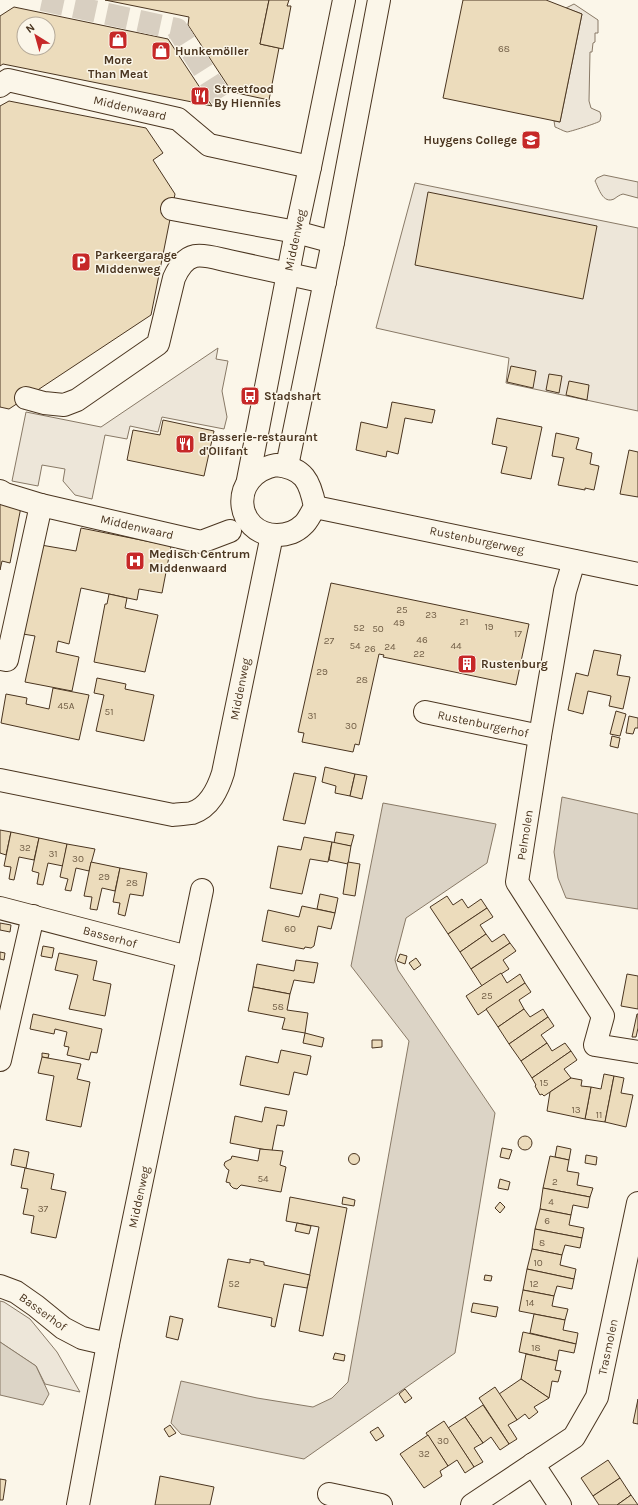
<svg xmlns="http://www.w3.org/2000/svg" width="638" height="1505" viewBox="0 0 638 1505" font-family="Karla,sans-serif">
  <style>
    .green { fill: #ede6d9; stroke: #887966 }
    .water { fill: #dcd4c6; stroke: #887966 }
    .building { fill: #ecdcbc; stroke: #4a3520; fill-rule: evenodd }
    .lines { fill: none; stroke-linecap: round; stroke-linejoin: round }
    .minor-tunnel { stroke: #d8cfc1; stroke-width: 22; stroke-dasharray: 22 11; stroke-linecap: butt }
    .minor-casing { stroke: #4a3520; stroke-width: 24 }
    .minor { stroke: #fbf6e9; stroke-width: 22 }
    .labels { text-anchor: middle; stroke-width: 3; stroke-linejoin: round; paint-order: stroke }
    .number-label { font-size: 10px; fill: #725f47 }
    .poi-label { font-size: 12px; font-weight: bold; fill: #4a3520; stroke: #fbf6e9; text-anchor: start }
    .street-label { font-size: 12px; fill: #4a3520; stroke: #fbf6e9 }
  </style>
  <rect width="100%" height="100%" fill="#fbf6e9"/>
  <g class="green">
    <path d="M574,4L598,20V33H595V42L593,43L592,52H590L589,101L591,108L600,112L601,116L600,121C598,123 569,132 567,132C563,131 558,128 555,127L554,121L560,122L582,14L566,8Z"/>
    <path d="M604,175L638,182V198L623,194C619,195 617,197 614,199C603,204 599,189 595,181L597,178Z"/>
    <polygon points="415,183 638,228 638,411 506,383 509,358 376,328"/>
    <polygon points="218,348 216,359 228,361 222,391 227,417 224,429 162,417 158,432 130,426 127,439 105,435 92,499 75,495 63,481 65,469 42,465 38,486 12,481 26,412 101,427"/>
    <polygon points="0,1301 4,1302 30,1319 57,1352 80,1392 45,1384 36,1366 0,1342"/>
  </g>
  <g class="water">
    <polygon points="562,797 638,814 638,909 566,898 558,878 554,852"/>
    <polygon points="383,803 496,824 487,863 406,918 395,960 398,970 495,1113 455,1353 304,1459 181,1434 171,1423 181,1381 257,1398 313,1407 332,1398 348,1382 409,1041 351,966"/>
    <polygon points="0,1342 36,1366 49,1394 43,1405 0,1395"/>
  </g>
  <g class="building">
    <polygon points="105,0 269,0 260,44 279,48 269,100 232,92 188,25 189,17"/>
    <polygon points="269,0 289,0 287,6 291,6 283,49 260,44"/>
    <polygon points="463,0 546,0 582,14 560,122 443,98"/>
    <path d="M14,7L168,39L212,106L3,64L0,66V16ZM24,24H48V48H24Z"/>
    <polygon points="9,101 146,128 163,153 153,160 175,194 151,315 9,409 0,407 0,106"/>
    <polygon points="428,192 597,226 583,299 415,265"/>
    <polygon points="511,366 536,371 533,388 507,382"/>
    <polygon points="549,374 562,376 559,393 546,390"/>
    <polygon points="569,381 589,385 587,400 566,395"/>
    <polygon points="392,402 435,410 432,423 405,418 398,454 387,451 386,457 356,450 361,422 387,428"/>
    <polygon points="497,418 542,427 531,479 501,473 507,447 492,444"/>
    <polygon points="163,420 214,431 204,476 127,460 133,430 160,435"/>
    <polygon points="556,433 579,438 576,449 592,453 590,464 599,466 594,490 585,488 585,490 558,485 564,458 552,456"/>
    <polygon points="629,450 638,452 638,497 620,494"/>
    <polygon points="0,502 21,507 10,563 2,561 0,570"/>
    <polygon points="81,528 171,546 162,593 139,589 137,600 81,588 69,644 58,641 56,652 79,657 72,691 25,682 35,636 23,634 41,545 76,551"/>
    <polygon points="331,583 529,624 516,685 383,657 384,655 379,654 359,745 355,744 353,752 302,742 304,733 298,732"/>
    <polygon points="109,594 127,598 125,608 158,615 145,672 94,662 105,604 107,604"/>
    <polygon points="594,650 621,655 617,675 630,677 623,709 609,706 611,696 588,691 583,714 568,710 576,673 588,676"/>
    <polygon points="97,678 126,684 125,689 154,695 144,741 96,731 104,695 94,693"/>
    <polygon points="53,688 89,695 79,740 1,723 6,694 27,698 26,704 49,709"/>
    <polygon points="616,711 626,714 620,736 610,734"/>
    <polygon points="629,716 638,718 638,728 635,728 633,734 626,733"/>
    <polygon points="612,736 620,738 618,748 610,746"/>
    <polygon points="325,767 355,774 350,796 335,793 336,786 322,782"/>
    <polygon points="294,773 316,777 305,824 283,820"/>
    <polygon points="355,774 367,776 362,799 350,796"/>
    <polygon points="0,830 11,832 6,855 0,853"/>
    <polygon points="11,832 39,838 34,860 19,857 14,880 9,879 11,867 4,866"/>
    <polygon points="336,832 354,835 351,846 334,843"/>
    <polygon points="304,837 332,842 328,862 310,859 302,894 270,888 278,846 301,850"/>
    <polygon points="39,838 67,844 63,866 48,863 43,885 37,884 39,873 32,871"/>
    <polygon points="332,842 351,846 348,864 329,860"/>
    <polygon points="67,844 95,849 89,871 76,868 71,891 65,890 68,879 60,877"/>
    <polygon points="91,862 120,868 115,891 102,888 97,910 90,909 92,897 84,896"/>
    <polygon points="348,862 360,864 355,896 343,894"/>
    <polygon points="120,868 147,873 143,896 130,894 125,916 118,914 120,903 113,902"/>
    <polygon points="320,894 338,898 335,913 317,909"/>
    <polygon points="447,896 453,905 462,899 468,908 481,899 487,908 448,934 430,907"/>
    <polygon points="302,906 335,913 331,929 318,926 314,946 311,948 305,947 304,949 262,941 268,910 299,917"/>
    <polygon points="487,908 493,917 480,925 486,934 460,952 448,934"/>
    <polygon points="0,923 11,925 10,932 0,930"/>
    <polygon points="486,934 492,942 504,934 510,943 471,969 460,952"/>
    <polygon points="510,943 516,951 503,960 509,969 482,986 471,969"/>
    <polygon points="43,946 54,948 52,958 41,956"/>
    <polygon points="0,952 5,953 4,960 0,959"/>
    <polygon points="59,953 97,961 93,980 111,984 105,1016 69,1009 78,975 55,970"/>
    <polygon points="400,954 407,956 405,964 397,961"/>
    <polygon points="416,958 421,965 414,970 409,963"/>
    <polygon points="296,960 318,963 314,983 294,980 290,994 253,987 257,964 294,971"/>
    <polygon points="501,973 507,983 520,974 525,983 478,1015 466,996"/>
    <polygon points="627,974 638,976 638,1009 621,1006"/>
    <polygon points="525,983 531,992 519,1000 524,1009 498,1027 486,1009"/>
    <polygon points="253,987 290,994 287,1010 308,1013 305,1033 282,1029 285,1018 248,1011"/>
    <polygon points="524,1009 530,1017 543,1009 548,1017 509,1044 498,1027"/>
    <polygon points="33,1014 102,1029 97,1053 91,1052 89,1060 67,1055 69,1047 64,1046 67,1032 55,1029 54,1034 30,1029"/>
    <polygon points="637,1014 638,1014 638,1028 636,1037 632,1037"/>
    <polygon points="548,1017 554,1026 541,1035 547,1043 521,1061 509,1044"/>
    <polygon points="305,1033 324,1038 322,1047 303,1043"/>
    <polygon points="372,1040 382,1040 382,1047 372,1048"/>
    <polygon points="547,1043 552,1051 565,1043 571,1051 532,1078 521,1061"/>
    <polygon points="281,1050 311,1056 307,1075 294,1072 289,1095 240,1085 246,1056 278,1063"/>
    <polygon points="571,1051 577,1060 564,1069 571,1078 544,1096 542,1094 540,1095 535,1086 536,1085 532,1078"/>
    <polygon points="42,1053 49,1054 48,1058 42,1057"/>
    <polygon points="42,1057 81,1064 77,1079 90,1082 81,1127 46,1120 54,1076 38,1073"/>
    <polygon points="604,1074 614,1076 605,1122 585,1119 591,1087 601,1089"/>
    <polygon points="614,1076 624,1078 621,1093 633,1095 626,1127 605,1122"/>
    <polygon points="571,1078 582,1080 581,1086 591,1087 585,1119 547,1111 550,1092"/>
    <polygon points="265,1107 287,1111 284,1126 277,1125 272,1151 230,1143 235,1116 262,1122"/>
    <circle cx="525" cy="1143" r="7"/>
    <polygon points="557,1146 571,1149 569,1160 555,1157"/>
    <polygon points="502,1148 512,1150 509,1159 500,1157"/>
    <polygon points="14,1149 29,1152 26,1168 11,1165"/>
    <polygon points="260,1149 283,1151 280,1165 286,1167 281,1192 241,1185 237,1189 233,1188 230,1185 230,1183 226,1182 229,1170 227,1169 224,1165 225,1162 231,1159 232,1156 258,1161"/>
    <circle cx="354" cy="1159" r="5.5"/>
    <polygon points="586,1155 597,1157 596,1165 585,1163"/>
    <polygon points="550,1156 569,1160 567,1171 579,1173 577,1185 593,1188 590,1197 543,1188"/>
    <polygon points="25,1168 54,1174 51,1189 66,1192 56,1238 31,1233 34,1216 23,1214 28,1189 21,1188"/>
    <polygon points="500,1179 510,1182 508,1190 498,1188"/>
    <polygon points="543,1188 590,1197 588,1208 573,1205 571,1215 540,1209"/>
    <polygon points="290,1197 347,1208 323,1336 299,1331 319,1227 286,1221"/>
    <polygon points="343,1197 355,1200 354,1206 342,1204"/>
    <polygon points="500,1202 505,1207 500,1213 495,1208"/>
    <polygon points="540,1209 571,1215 569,1225 584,1228 582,1238 535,1229"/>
    <polygon points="297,1223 311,1226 309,1234 295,1231"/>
    <polygon points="535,1229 582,1238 580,1248 565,1245 562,1255 532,1249"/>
    <polygon points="532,1249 562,1255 560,1265 576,1269 574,1279 527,1269"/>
    <polygon points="228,1259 250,1263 250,1259 264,1262 264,1265 310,1275 307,1288 284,1284 275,1327 271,1326 272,1318 218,1307"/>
    <polygon points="527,1269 574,1279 572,1289 557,1286 554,1296 523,1290"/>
    <polygon points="485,1275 492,1276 491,1281 484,1280"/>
    <polygon points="523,1290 554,1296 552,1306 568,1309 565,1320 519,1311"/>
    <polygon points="473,1303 498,1307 496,1317 471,1312"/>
    <polygon points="534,1314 565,1320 563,1330 578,1333 576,1344 530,1333"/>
    <polygon points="170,1316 183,1319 178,1340 166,1337"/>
    <polygon points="523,1332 576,1344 574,1353 559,1350 557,1361 519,1352"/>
    <polygon points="335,1353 345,1355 344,1361 333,1359"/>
    <polygon points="526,1354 557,1361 555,1370 561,1371 558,1382 552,1381 549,1398 521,1379"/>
    <polygon points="521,1379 549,1398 534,1407 538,1412 529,1419 525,1414 517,1420 499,1394"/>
    <polygon points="495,1387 517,1420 508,1425 517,1439 509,1444 479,1398"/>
    <polygon points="405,1389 412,1398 405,1403 399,1394"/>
    <polygon points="638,1399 638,1424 633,1423"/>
    <polygon points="483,1405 509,1444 500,1450 491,1437 483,1443 465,1417"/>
    <polygon points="465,1417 483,1443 474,1448 483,1462 474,1467 448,1428"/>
    <polygon points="444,1421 474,1467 465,1473 457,1460 448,1466 426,1433"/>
    <polygon points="170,1425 176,1433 169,1437 164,1429"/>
    <polygon points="378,1427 384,1436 376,1441 370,1432"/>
    <polygon points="428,1435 448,1466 440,1471 442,1476 424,1488 400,1454"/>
    <polygon points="608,1460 620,1478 593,1496 581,1478"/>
    <polygon points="160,1476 214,1487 210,1505 155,1505"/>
    <polygon points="620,1478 631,1495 617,1505 599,1505 593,1496"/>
    <polygon points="0,1479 6,1480 3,1500 0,1500"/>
    <polygon points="631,1495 638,1505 617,1505"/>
  </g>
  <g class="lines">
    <polyline class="minor-tunnel" points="42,0 177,29 222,99"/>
    <defs>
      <g id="minor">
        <polyline points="0,86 8,80 178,119 209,145 310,167"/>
        <polyline points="172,209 296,232 333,242"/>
        <path d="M26,398L44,403L64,405L77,400L158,344L174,278C178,269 185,258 195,256C205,254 219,259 229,261C261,268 293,275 325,282"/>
        <path d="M276,465C304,468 310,481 315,507C311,513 308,521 303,525C296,532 286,535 277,535C235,535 227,475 276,465Z"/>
        <polyline points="287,466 333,242 379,0"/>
        <polyline points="248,480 296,232 310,167 344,0"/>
        <polyline points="0,491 5,494 41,505 201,542 230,531"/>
        <polyline points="315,507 638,574"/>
        <polyline points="574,561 565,591 540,736 517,882 603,1016 595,1045 638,1052"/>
        <polyline points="0,659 7,660 41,505"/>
        <polyline points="425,712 540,736"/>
        <path d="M0,780L173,815C179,814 186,814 192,813C210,807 218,789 223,773L272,535"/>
        <polyline points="0,908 188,957"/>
        <polyline points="0,1060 33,916"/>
        <polyline points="0,1286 16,1292 36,1306 63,1328 82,1338 108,1344"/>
        <polyline points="533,1464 560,1505"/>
        <polyline points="329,1494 381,1505"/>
        <polyline points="78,1505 108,1344 202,890"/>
        <polyline points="472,1505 574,1437 597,1397 638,1203"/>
      </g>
    </defs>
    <use href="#minor" class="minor-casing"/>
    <use href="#minor" class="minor"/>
  </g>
  <defs>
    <symbol id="shop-square" viewBox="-11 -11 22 22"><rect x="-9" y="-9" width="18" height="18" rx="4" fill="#c62828" stroke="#fbf6e9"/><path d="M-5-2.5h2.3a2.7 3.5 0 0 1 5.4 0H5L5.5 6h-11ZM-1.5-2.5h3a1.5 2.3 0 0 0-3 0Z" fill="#fff"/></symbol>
    <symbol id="restaurant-square" viewBox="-11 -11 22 22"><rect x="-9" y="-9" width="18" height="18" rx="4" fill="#c62828" stroke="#fbf6e9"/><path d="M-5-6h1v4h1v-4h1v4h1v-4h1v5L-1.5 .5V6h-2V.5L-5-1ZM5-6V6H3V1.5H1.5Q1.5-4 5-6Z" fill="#fff"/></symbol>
    <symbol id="school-square" viewBox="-11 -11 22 22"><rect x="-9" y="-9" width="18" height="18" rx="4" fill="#c62828" stroke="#fbf6e9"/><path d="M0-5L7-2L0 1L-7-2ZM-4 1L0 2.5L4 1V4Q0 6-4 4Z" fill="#fff"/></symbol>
    <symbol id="parking-square" viewBox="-11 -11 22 22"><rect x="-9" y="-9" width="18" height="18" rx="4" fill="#c62828" stroke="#fbf6e9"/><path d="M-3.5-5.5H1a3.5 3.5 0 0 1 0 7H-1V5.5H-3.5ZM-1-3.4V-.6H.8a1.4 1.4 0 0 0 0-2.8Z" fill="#fff"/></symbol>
    <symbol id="bus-square" viewBox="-11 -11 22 22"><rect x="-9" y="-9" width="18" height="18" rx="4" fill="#c62828" stroke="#fbf6e9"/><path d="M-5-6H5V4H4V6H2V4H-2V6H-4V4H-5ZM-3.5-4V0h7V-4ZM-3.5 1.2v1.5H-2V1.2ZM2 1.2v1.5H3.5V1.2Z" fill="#fff"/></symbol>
    <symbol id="hospital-square" viewBox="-11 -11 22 22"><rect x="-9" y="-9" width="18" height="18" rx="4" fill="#c62828" stroke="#fbf6e9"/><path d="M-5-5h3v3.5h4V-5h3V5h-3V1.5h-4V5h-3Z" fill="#fff"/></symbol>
    <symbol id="building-square" viewBox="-11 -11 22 22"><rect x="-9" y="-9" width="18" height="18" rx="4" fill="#c62828" stroke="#fbf6e9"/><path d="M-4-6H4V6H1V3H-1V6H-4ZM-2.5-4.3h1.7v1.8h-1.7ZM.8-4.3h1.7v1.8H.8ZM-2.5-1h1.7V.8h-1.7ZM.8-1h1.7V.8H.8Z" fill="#fff"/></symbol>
  </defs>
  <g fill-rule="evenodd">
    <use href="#shop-square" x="107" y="29" width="22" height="22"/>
    <use href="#shop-square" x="150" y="40" width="22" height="22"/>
    <use href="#restaurant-square" x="189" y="85" width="22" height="22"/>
    <use href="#school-square" x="520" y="129" width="22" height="22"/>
    <use href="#parking-square" x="70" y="251" width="22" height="22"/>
    <use href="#bus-square" x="239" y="385" width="22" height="22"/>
    <use href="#restaurant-square" x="174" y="433" width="22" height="22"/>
    <use href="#hospital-square" x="124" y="550" width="22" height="22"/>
    <use href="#building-square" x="456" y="653" width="22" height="22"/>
  </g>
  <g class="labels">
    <g class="number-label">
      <text x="504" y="52">68</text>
      <text x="402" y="613">25</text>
      <text x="431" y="618">23</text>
      <text x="464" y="625">21</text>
      <text x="399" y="626">49</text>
      <text x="489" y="630">19</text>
      <text x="359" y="631">52</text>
      <text x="378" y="632">50</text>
      <text x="518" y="637">17</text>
      <text x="422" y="643">46</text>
      <text x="329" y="644">27</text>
      <text x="355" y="649">54</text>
      <text x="456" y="649">44</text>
      <text x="390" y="650">24</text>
      <text x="370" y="652">26</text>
      <text x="419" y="657">22</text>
      <text x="322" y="675">29</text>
      <text x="362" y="683">28</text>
      <text x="66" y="709">45A</text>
      <text x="109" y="715">51</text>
      <text x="312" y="719">31</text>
      <text x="351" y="729">30</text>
      <text x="25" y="851">32</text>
      <text x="53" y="857">31</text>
      <text x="78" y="862">30</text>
      <text x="104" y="880">29</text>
      <text x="132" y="886">28</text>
      <text x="290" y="932">60</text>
      <text x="487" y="999">25</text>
      <text x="278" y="1010">58</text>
      <text x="544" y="1086">15</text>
      <text x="576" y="1113">13</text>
      <text x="599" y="1118">11</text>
      <text x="263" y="1182">54</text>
      <text x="555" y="1185">2</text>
      <text x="551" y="1205">4</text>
      <text x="43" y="1212">37</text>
      <text x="547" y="1224">6</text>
      <text x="542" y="1246">8</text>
      <text x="538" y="1266">10</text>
      <text x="234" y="1287">52</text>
      <text x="534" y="1287">12</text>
      <text x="530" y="1306">14</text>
      <text x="536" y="1351">18</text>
      <text x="443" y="1444">30</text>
      <text x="424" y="1457">32</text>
    </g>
    <g class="poi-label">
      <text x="175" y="55">Hunkemöller</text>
      <text x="118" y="64" text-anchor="middle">More<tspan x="118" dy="14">Than Meat</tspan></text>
      <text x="214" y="93">Streetfood<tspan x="214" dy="14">By Hiennies</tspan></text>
      <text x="517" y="144" text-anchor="end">Huygens College</text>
      <text x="95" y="259">Parkeergarage<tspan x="95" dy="14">Middenweg</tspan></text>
      <text x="264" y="400">Stadshart</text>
      <text x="199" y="441">Brasserie-restaurant<tspan x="199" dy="14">d'Olifant</tspan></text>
      <text x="149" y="558">Medisch Centrum<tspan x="149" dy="14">Middenwaard</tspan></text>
      <text x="481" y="668">Rustenburg</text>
    </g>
    <g class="street-label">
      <text transform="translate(130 108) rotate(13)" y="4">Middenwaard</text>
      <text transform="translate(295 240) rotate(-78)" y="4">Middenweg</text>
      <text transform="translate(137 527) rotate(13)" y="4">Middenwaard</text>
      <text transform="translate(477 540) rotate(12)" y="4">Rustenburgerweg</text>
      <text transform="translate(240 689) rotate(-79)" y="4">Middenweg</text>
      <text transform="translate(483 724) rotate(12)" y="4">Rustenburgerhof</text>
      <text transform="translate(525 835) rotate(-81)" y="4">Pelmolen</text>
      <text transform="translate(110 937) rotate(15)" y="4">Basserhof</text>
      <text transform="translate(139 1197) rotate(-78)" y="4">Middenweg</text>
      <text transform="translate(43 1312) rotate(36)" y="4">Basserhof</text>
      <text transform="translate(608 1347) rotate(-78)" y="4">Trasmolen</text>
    </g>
  </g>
  <g transform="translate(36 36) rotate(323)"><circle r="19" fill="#fbf6e9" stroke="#b4a999"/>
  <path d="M0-3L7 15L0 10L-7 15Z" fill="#c62828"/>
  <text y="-6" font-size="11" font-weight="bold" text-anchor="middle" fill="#4a3520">N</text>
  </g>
</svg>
